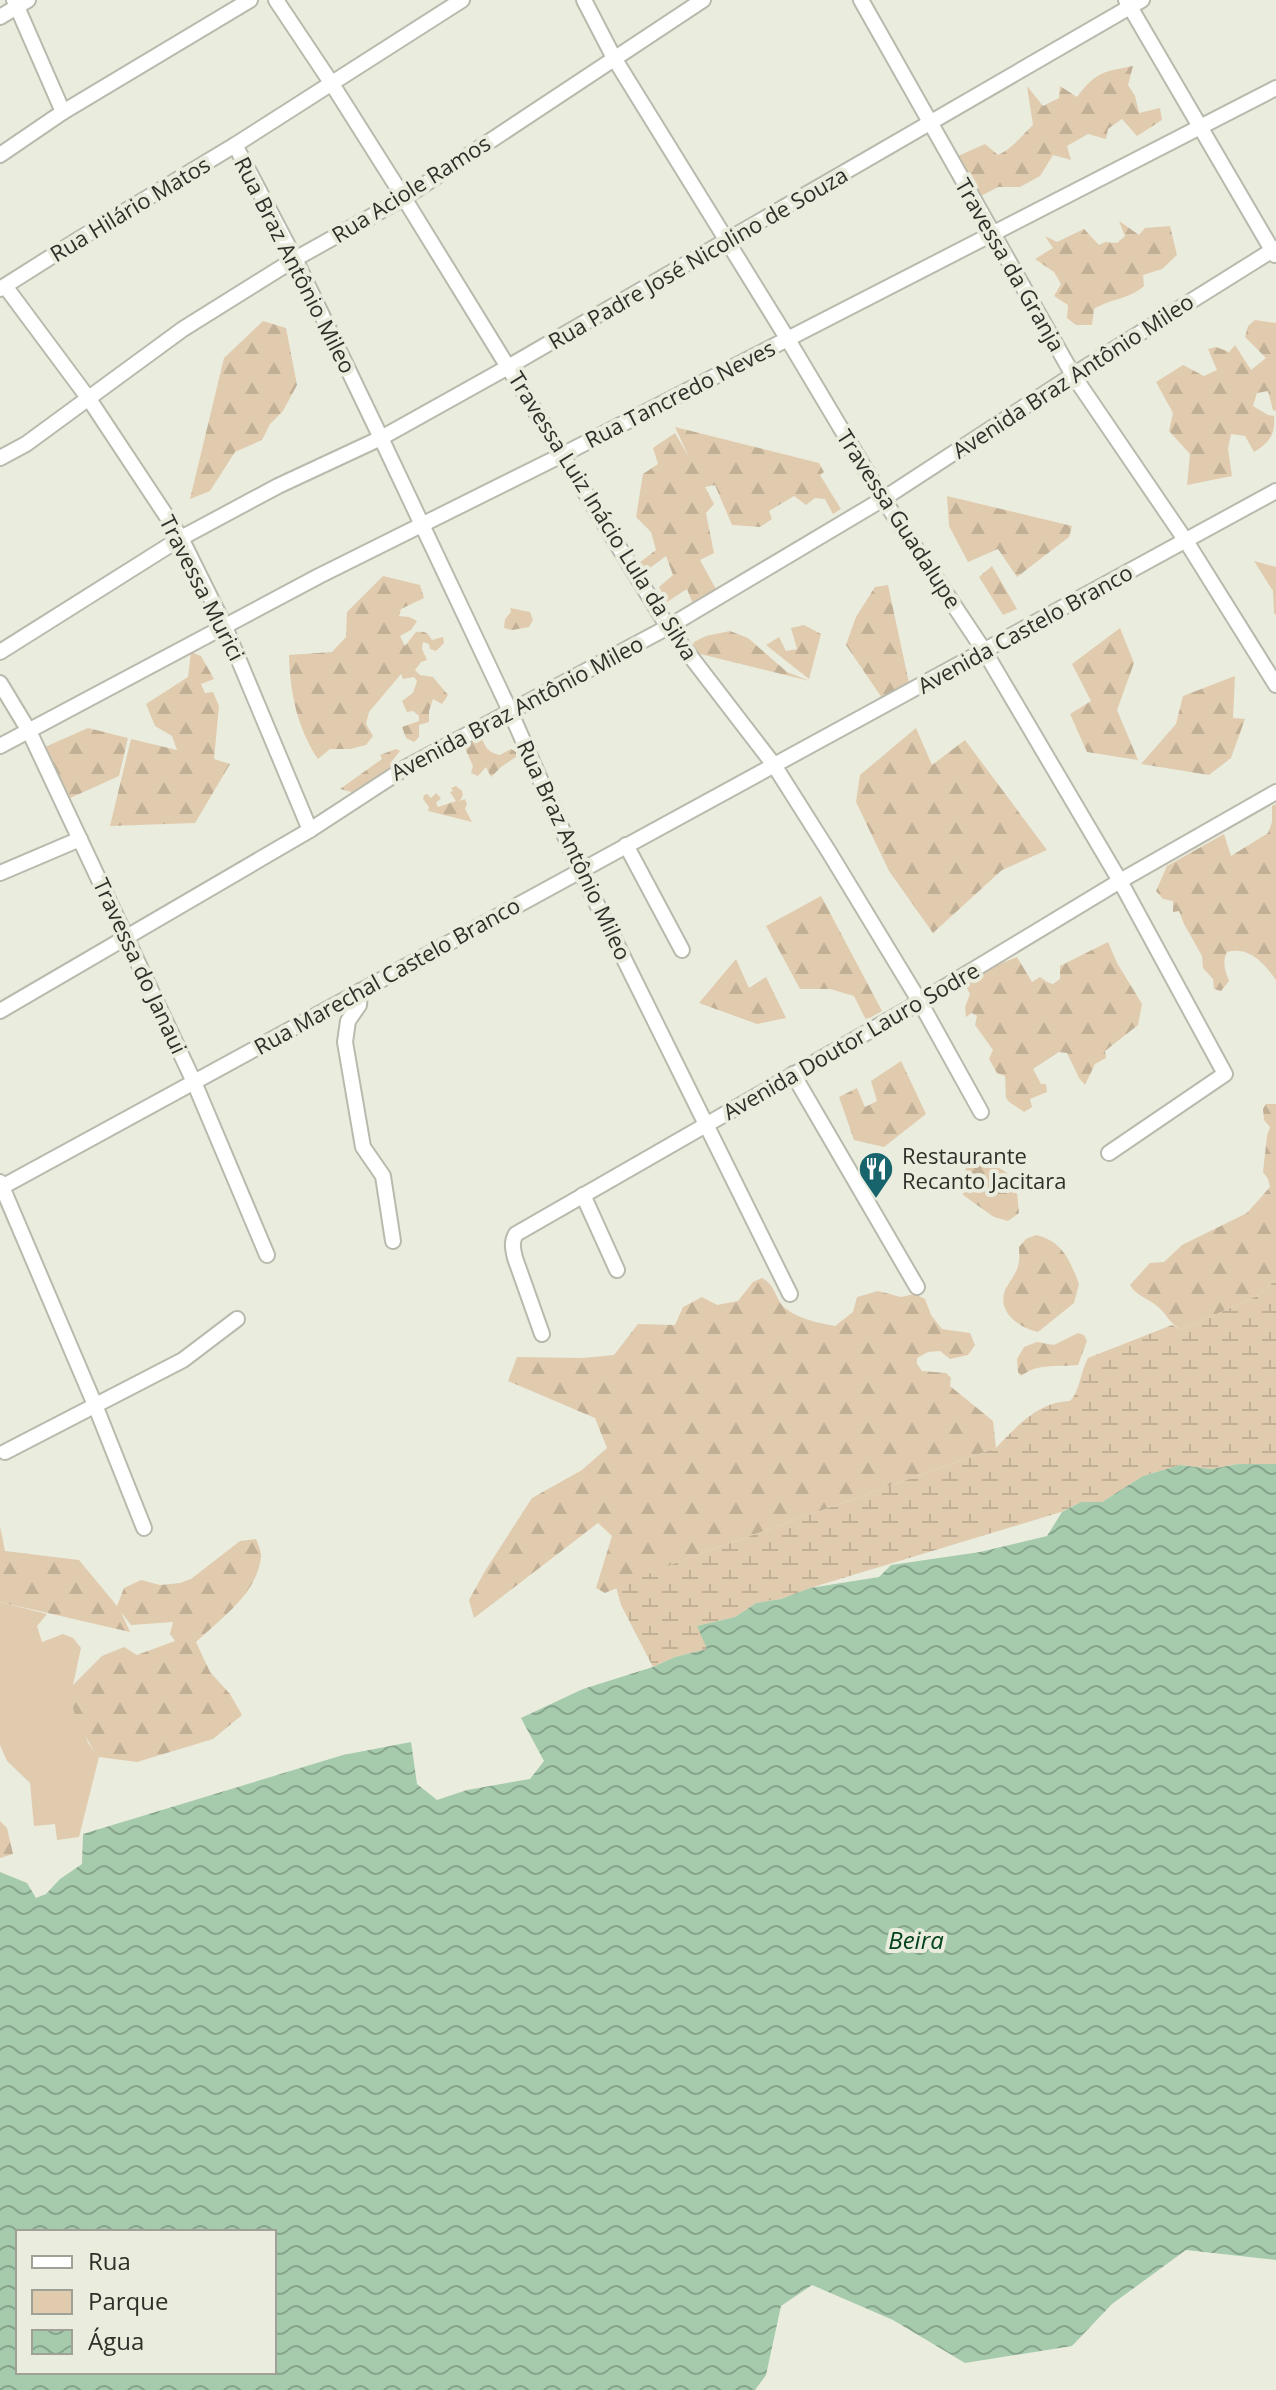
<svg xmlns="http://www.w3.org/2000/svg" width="1276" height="2390" viewBox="0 0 1276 2390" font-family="'Open Sans',sans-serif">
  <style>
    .green { fill: #e1cbae }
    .forest { fill: url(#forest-firs) }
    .wetland { fill: url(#wetland-marsh) }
    .water { fill: url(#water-waves); fill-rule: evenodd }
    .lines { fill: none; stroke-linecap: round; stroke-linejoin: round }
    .minor-casing { stroke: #b9baad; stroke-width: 18 }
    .minor { stroke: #fff; stroke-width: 14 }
    .labels { text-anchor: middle; stroke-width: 8; stroke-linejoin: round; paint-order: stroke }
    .street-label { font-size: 22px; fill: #2f302a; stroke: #eaecde }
    .poi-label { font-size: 22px; fill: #2f302a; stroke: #eaecde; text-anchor: start }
    .water-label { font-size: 24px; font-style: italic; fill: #03411c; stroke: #eaecde }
  </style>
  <defs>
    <pattern id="forest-firs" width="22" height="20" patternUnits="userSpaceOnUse" patternTransform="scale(2)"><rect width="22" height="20" fill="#e1cbae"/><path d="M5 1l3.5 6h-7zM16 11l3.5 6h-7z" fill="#c1af96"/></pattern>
    <pattern id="wetland-marsh" width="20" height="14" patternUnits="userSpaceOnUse" patternTransform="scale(2)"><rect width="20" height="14" fill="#e1cbae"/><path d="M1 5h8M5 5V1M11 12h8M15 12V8" fill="none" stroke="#c1af96"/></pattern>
    <pattern id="water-waves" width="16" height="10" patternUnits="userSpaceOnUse" patternTransform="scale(2)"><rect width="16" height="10" fill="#a5caac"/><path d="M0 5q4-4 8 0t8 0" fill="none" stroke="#87a48c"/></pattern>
  </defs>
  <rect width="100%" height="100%" fill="#eaecde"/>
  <polygon class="green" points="0,1602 47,1614 37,1626 42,1642 63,1634 73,1638 81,1648 73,1685 74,1712 82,1727 88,1743 99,1757 79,1837 57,1840 55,1824 34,1826 30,1783 7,1761 0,1745"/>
  <g class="forest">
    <path d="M1133,66L1128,85L1135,96L1139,113L1160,108L1162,120L1137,136L1122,119L1108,129L1106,139L1088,134L1067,146L1071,160L1053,155L1040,176L1020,187H998L981,196L958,156L985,144L998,155C1013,148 1021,136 1033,125L1027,86L1043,106L1059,98L1060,86L1077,97C1096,72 1102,72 1133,66Z"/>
    <path d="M1119,221L1139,235L1145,228L1170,226L1177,255L1162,269L1143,275L1144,286C1128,300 1112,298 1094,309L1092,325H1076L1067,318L1068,305L1054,296L1061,284L1054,272L1035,259L1053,248L1045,236L1057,242L1084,229L1099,245L1105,242L1117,243L1125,236Z"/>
    <path d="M1255,320L1276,323V411L1273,410L1268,391L1257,393L1253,406L1268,415L1274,416C1276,434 1269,443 1254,452L1245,436L1231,434L1228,449L1232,476L1187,485L1190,454L1169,431L1173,413L1156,382L1183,365L1204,376L1217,370L1208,349L1216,347L1229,352L1235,345L1251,370L1266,358L1245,337L1248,326Z"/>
    <polygon points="263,321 286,328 297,385 283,411 270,424 262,440 235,452 210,491 190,499 224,358"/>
    <polygon points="675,427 819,463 824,472 820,475 841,509 833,514 825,499 815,498 806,505 794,496 769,511 772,519 760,527 732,525 715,485 705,487 714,504 706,513 714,553 700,560 717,591 692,602 687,589 667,602 659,587 673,575 666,556 646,571 639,563 656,550 651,532 636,517 643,474 658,464 653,448 675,433 689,457"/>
    <polygon points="947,496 1072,526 1069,537 1017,577 998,549 968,562 949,526"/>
    <polygon points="1254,561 1276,567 1276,615 1274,613 1273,591"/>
    <polygon points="992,566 1017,609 1003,615 979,577"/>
    <path d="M383,576L420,585L424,598L401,609L399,616L409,617L417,621L411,630L400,636L405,646L416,632C426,631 427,632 432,640L443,637L444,643L436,651L430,649L429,644L423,642L422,649L427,660L421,662L415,670L420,675L433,677L448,695L442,704L433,699L429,711V722L419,725V737L414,742L406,738L402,727L419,721V716L413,711L407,712L402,701L413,693L417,681L414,677L403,679L401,674L369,712L366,724L373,736L366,745L350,749H330L318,759C297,728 290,692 289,655L332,652L346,637L347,612Z"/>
    <polygon points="888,585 909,683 882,698 846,645 856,617 875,587"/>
    <polygon points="510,608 530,612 533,620 529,627 512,630 504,628 505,619 511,612"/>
    <polygon points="804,625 821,634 809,679 766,645 779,637 786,651 797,649 791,628"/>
    <polygon points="1120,628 1134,663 1117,710 1138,760 1087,752 1070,714 1091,701 1072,664"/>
    <polygon points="730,631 748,638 787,672 810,681 692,652 694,642 706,636"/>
    <polygon points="191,652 201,656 214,679 201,684 205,693 213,692 219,706 214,759 230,764 195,823 110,826 131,739 177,750 172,736 155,726 146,704 188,677"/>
    <polygon points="1235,676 1233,718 1245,719 1231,758 1209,775 1141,764 1176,724 1183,696"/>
    <polygon points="88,728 128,738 119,776 68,799 45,747"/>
    <polygon points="916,728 932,765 965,740 1047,850 1002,870 933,933 889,871 856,802 860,775"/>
    <path d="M481,735C485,747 487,752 500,755L511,749L516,752V757L501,767L491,777L486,767L478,776L471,773L473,766L464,746Z"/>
    <path d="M396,749L400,751L392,761L395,767C384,780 366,782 352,792L340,789L382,759L380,755Z"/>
    <polygon points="456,786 462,791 463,795 460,801 465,799 467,804 465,809 472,822 428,811 429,807 423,799 424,795 427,794 431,798 436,793 441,798 436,803 438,807 456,801 450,792 453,791 451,788"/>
    <path d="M1276,804V980C1264,963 1249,946 1227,952C1222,962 1225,971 1229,981L1221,991L1214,989L1213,979L1203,968L1202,956L1184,924L1179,911L1173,912V901L1163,899L1156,891L1167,866L1224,834L1231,856L1268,833L1272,822V806Z"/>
    <polygon points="821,896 882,1011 866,1020 854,996 830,989 800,989 766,926"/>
    <path d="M1108,942L1117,963L1142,1004L1138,1025L1105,1051L1106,1058L1095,1064L1085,1085L1079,1078L1067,1053L1059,1052L1033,1069L1041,1084H1046L1047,1092L1030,1099L1032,1107L1024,1112C1001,1096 1007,1104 1005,1076L997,1073L989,1059L993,1050L975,1025L977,1016L972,1013L966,1017L965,1007L970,994L964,983L987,969L1017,957L1032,982L1040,977L1047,982L1053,984L1060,979V966Z"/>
    <polygon points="736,959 749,988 766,977 786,1018 757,1024 699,1003"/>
    <polygon points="901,1061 926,1114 884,1147 854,1140 839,1097 857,1088 865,1107 877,1101 871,1081"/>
    <path d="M1266,1104H1276V1280L1255,1297L1181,1330C1170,1324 1166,1313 1157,1306C1148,1298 1136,1296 1130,1285L1150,1263L1164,1262L1182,1245L1247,1213L1270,1187L1268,1179L1263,1172L1267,1136L1270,1127L1264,1120L1263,1109Z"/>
    <path d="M985,1162C1017,1174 1016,1181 1019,1213L1008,1221L994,1217L963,1195L966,1166Z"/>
    <path d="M1036,1235C1062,1241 1070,1260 1079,1284L1074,1303L1038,1332C1019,1328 995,1311 1006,1288C1010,1281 1016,1274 1018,1266C1020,1260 1019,1253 1019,1247L1026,1239Z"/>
    <path d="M762,1278C777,1286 775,1300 785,1308C798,1319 819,1323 835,1326L853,1312L857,1297L878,1291L901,1297L915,1294L925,1299L931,1315L942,1329L970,1333L975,1345L968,1355L950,1359L940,1351L928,1352L917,1358V1364L922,1371L946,1373L951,1378L950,1386L993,1421L996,1448L683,1560L605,1593L596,1588L612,1536L598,1523L474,1618L469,1600L485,1571L532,1498L582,1470L607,1448L595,1418L508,1381L517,1357L583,1358L614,1355L638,1324L675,1325L683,1307L702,1297L717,1305L738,1301L753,1282Z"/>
    <path d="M1078,1333L1084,1335L1087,1341L1078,1365C1059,1367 1037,1363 1021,1376L1018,1372L1017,1359L1024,1347L1037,1342L1054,1345Z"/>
    <path d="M0,1526L5,1551L79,1560L117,1606L124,1588L141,1580L160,1585L180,1583L191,1579L240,1541L256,1539C258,1545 262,1552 261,1557C257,1594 220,1619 196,1642L210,1672L230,1694L242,1715L213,1739L137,1762L99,1757C91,1747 77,1723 74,1712C72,1704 73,1693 73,1685L102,1656L124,1647L137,1655L175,1641L170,1634L173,1622L131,1625L121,1612L130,1632L0,1602Z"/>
    <polygon points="0,1821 7,1828 13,1854 0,1858"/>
  </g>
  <path class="wetland" d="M1276,1280V1464H1238L1211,1469L1180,1465L1143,1476L1102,1502H1081L1061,1512L810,1588L781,1599L756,1603L735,1617L697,1626L708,1649L675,1657L653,1667L621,1605L616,1587L683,1560L996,1448C1017,1426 1038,1402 1070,1401C1080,1391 1080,1373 1088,1358L1172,1325L1181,1330L1255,1297Z"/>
  <path class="water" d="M1238,1464H1276V2260L1186,2250L1112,2304L1072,2346L965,2363L893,2320L812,2285L781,2306L766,2375L755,2390H0V1872L27,1883L36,1898L46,1894L60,1879L82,1864L83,1834L343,1755L411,1742L417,1784L437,1800L467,1790L530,1779L544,1761L521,1718L583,1689L653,1667L675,1657L707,1649L697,1626L735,1617L756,1603L781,1599L810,1588L879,1577L891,1565L980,1552L1047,1536L1062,1512L1081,1502H1102L1143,1476L1180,1465L1211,1469ZM274,2232V2372H18V2232Z"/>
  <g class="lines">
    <defs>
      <g id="minor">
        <polyline points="14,0 63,112"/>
        <polyline points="276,0 332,84 404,198 668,627 774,765 829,852 920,1002 981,1112"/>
        <polyline points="584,0 614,58 787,338 883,499 985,652 1120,881 1225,1074 1109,1153"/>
        <polyline points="861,0 1073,375 1186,541 1276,685"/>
        <polyline points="1126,0 1275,255"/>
        <polyline points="0,17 28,0"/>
        <polyline points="235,145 295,259 381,438 510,711 580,870 790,1294"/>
        <polyline points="0,155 63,112 250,0"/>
        <polyline points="5,286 89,399 181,538 225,627 310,830"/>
        <polyline points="0,289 79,239 235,145 462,0"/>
        <polyline points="0,458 26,444 183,329 295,259 404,198 703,0"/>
        <polyline points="0,652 181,538 278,486 381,438 508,367 1142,0"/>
        <polyline points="0,683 29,731 194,1082 267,1255"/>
        <polyline points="0,746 319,576 562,455 1276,88"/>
        <polyline points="626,845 682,950"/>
        <polyline points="0,873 80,839"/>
        <polyline points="360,991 359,1005 348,1021 345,1042 363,1147 383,1176 393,1241"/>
        <polyline points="0,1011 310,830 405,768 668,627 883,499 1073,375 1276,248"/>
        <polyline points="793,1074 917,1287"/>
        <polyline points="0,1182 95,1405 144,1528"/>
        <polyline points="0,1188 1276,491"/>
        <polyline points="583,1195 617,1270"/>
        <path d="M542,1334L515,1258C513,1249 511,1242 516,1234L920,1002L1120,881L1276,792"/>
        <polyline points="5,1452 183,1360 237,1319"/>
      </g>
    </defs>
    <use href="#minor" class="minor-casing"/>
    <use href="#minor" class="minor"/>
  </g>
  <defs>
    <symbol id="restaurant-pin" viewBox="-11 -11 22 30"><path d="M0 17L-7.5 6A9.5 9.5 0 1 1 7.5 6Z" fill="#17646d" stroke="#eaecde"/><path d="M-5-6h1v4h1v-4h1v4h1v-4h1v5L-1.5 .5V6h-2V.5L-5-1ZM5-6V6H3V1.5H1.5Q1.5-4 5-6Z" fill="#fff"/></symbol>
  </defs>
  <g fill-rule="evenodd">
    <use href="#restaurant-pin" x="856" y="1149" width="40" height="54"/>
  </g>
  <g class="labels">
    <g class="street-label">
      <text transform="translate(411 189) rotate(-32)" y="8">Rua Aciole Ramos</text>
      <text transform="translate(130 209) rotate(-31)" y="8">Rua Hilário Matos</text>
      <text transform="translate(698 258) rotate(-30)" y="8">Rua Padre José Nicolino de Souza</text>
      <text transform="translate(295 265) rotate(63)" y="8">Rua Braz Antônio Mileo</text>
      <text transform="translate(1010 265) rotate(60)" y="8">Travessa da Granja</text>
      <text transform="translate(1073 376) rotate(-33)" y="8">Avenida Braz Antônio Mileo</text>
      <text transform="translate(680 394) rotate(-27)" y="8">Rua Tancredo Neves</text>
      <text transform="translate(603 516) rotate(58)" y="8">Travessa Luiz Inácio Lula da Silva</text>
      <text transform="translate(899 519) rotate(57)" y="8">Travessa Guadalupe</text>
      <text transform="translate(202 588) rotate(63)" y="8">Travessa Murici</text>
      <text transform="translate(1025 629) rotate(-29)" y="8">Avenida Castelo Branco</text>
      <text transform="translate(517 708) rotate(-28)" y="8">Avenida Braz Antônio Mileo</text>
      <text transform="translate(574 850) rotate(65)" y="8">Rua Braz Antônio Mileo</text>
      <text transform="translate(140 966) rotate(65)" y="8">Travessa do Janaui</text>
      <text transform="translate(387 976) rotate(-29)" y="8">Rua Marechal Castelo Branco</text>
      <text transform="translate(851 1041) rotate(-30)" y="8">Avenida Doutor Lauro Sodre</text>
    </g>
    <g class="poi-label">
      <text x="902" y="1164">Restaurante<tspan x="902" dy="25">Recanto Jacitara</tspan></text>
    </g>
    <g class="water-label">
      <text x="916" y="1949">Beira</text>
    </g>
  </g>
  <rect x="16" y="2230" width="260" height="144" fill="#eaecde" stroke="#9fa196" stroke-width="2"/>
  <rect x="32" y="2256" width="40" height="12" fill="#ffffff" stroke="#9fa196" stroke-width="2"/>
  <text x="88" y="2270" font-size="24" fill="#2f302a">Rua</text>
  <rect x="32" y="2290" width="40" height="24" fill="#e1cbae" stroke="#9fa196" stroke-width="2"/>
  <text x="88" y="2310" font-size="24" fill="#2f302a">Parque</text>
  <rect x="32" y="2330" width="40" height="24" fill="url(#water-waves)" stroke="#9fa196" stroke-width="2"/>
  <text x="88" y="2350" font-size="24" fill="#2f302a">Água</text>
</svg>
